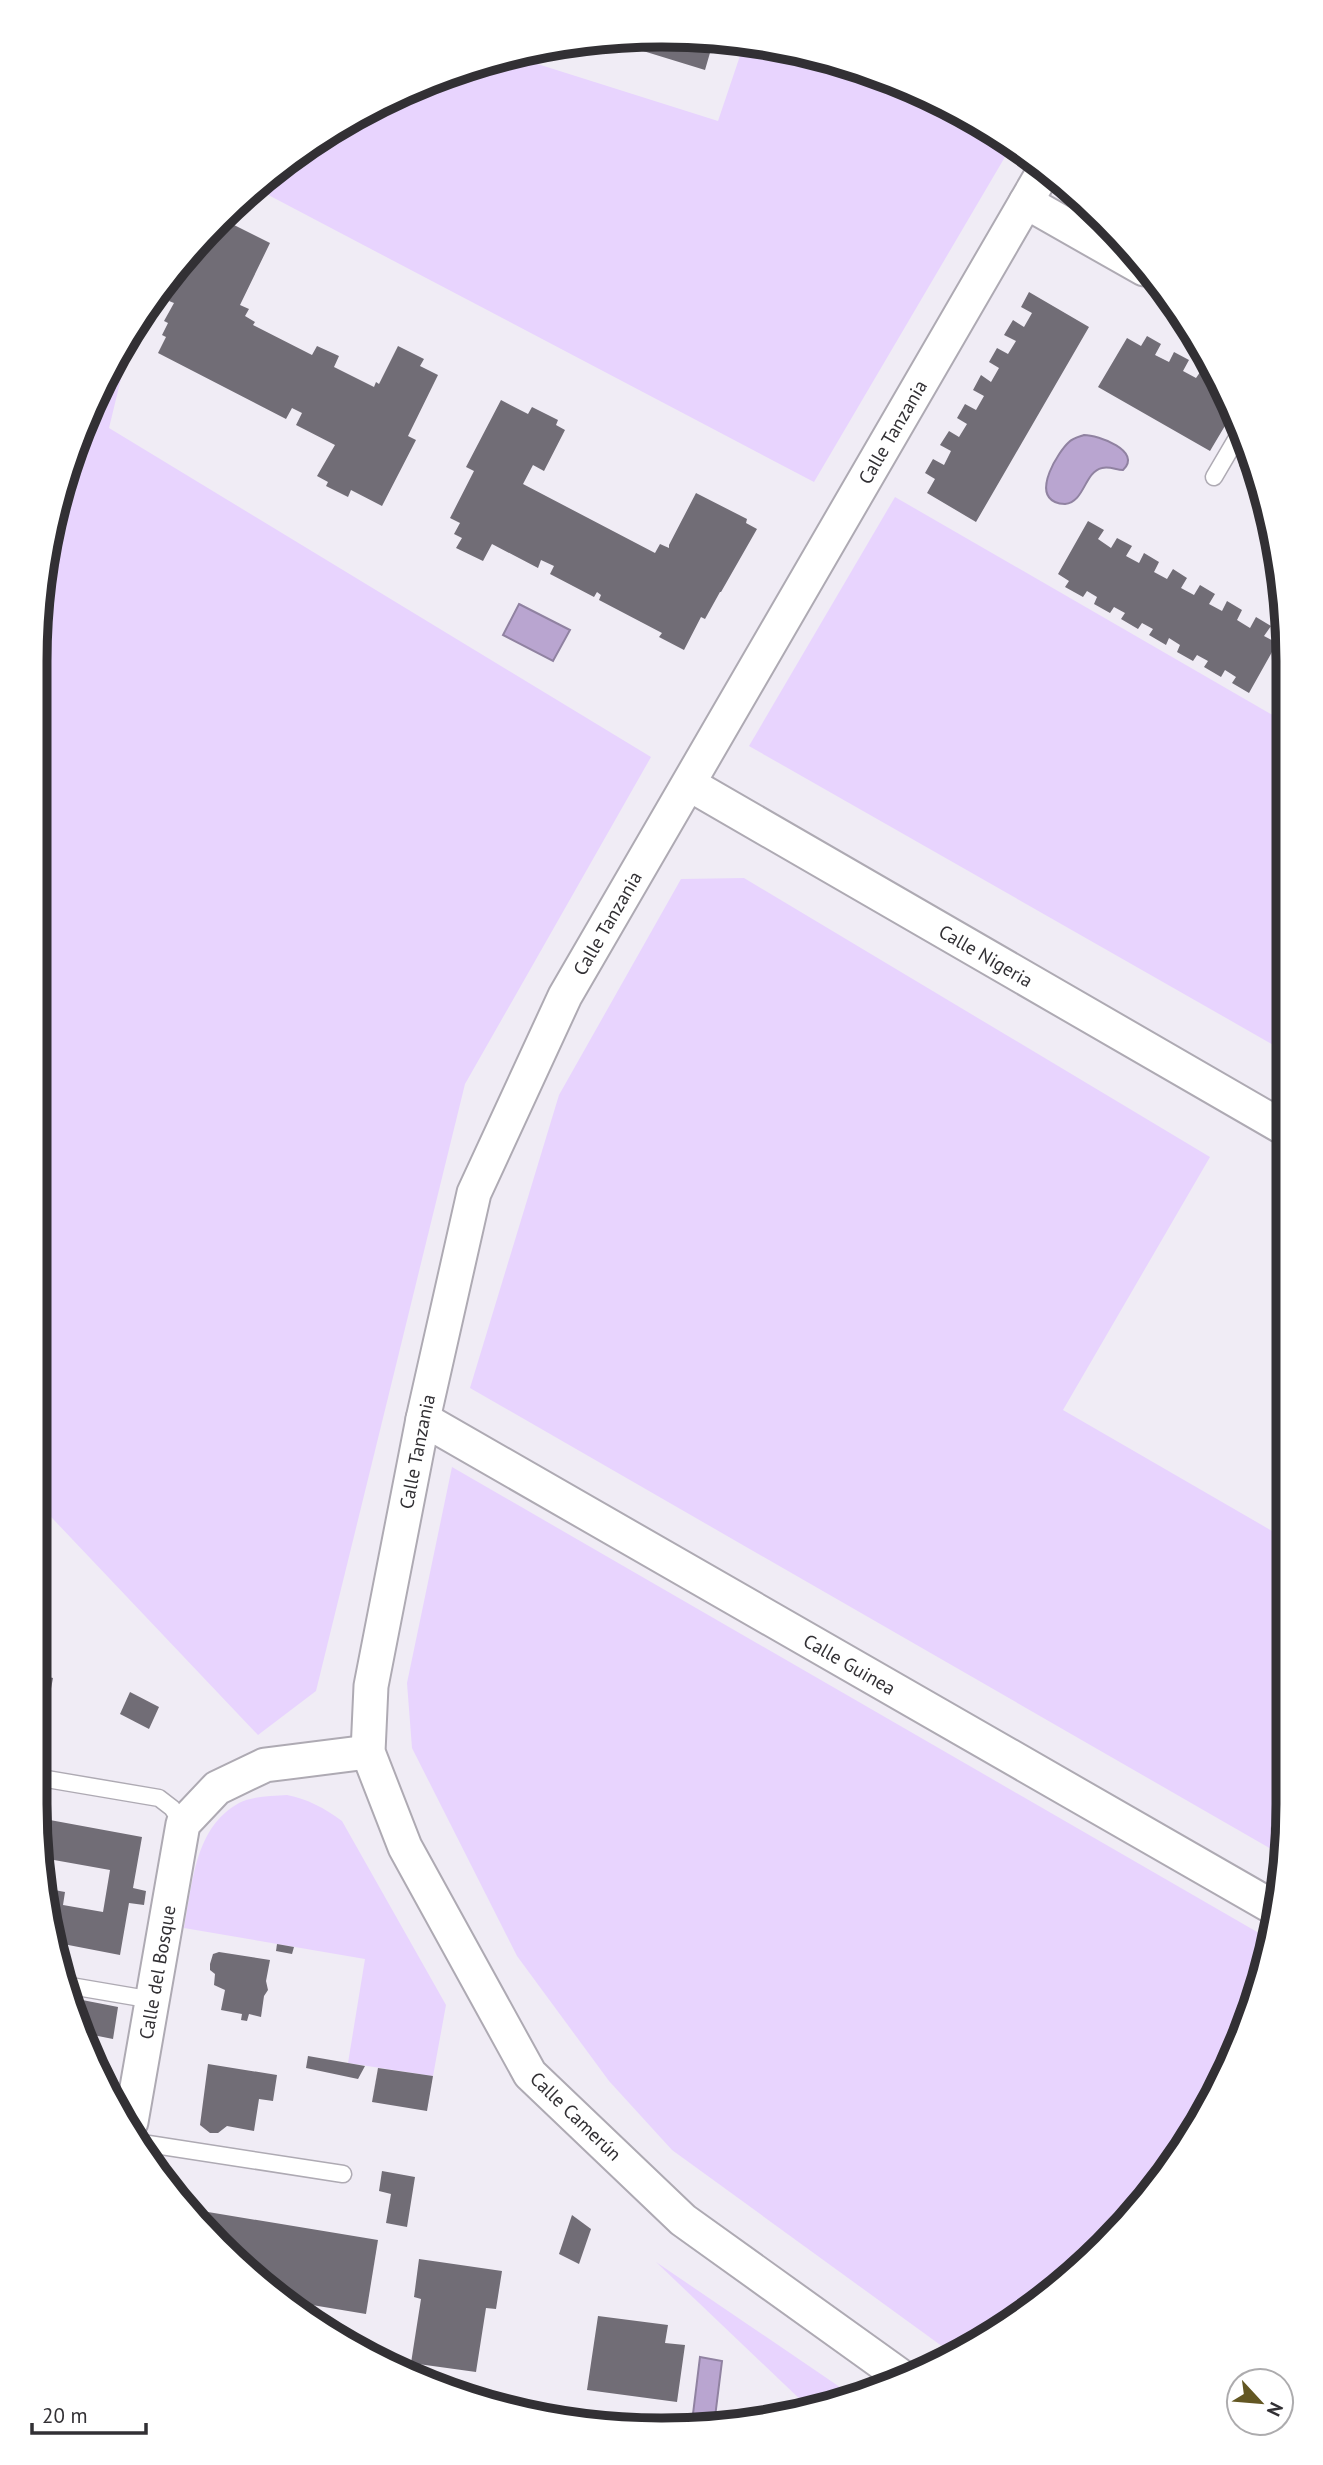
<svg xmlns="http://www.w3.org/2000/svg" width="1323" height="2465" viewBox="0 0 1323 2465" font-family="'PT Sans',sans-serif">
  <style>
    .green { fill: #e8d4fe }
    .water { fill: #b9a5d0; stroke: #9082a1; stroke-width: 2 }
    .building { fill: #716d76 }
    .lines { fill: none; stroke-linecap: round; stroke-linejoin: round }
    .service-casing { stroke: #aeaab3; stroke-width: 19 }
    .minor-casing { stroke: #aeaab3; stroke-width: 37 }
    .service { stroke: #fff; stroke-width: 16 }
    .minor { stroke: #fff; stroke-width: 33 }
    .labels { text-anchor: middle; stroke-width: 7; stroke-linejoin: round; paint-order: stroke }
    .street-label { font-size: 19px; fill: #323034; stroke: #fff }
    .rim { fill: none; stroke: #323034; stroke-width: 9 }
  </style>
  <rect width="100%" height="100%" fill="#f0ecf5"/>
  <g class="green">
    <polygon points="745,41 862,68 974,119 1012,145 814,482 255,188 280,165 384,100 499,56 509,55 718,121"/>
    <polygon points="133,329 109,428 651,757 465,1084 316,1691 258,1735 35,1500 36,621 56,499 119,349"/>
    <polygon points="895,497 1283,721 1284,1051 749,746"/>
    <polygon points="744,878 1210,1157 1063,1410 1286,1539 1287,1844 1285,1857 470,1388 559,1095 681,879"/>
    <polygon points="452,1467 1271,1940 1267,1966 1204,2116 1075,2274 950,2352 672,2150 609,2081 517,1956 412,1748 407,1683"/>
    <path d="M287,1795C308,1799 324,1808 342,1821L446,2005L433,2076L348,2063L365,1959L184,1928C193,1883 194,1828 239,1803C252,1796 272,1796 287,1795Z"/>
    <polygon points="656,2262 850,2394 806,2405"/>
  </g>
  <g class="water">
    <path d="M1084,435C1098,435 1143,451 1123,470C1116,470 1110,466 1102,468C1084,472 1085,502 1065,504C1062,504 1057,503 1055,502C1033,492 1058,452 1069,442C1073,438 1078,437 1084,435Z"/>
    <polygon points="519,604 570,630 553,661 503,635"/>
    <polygon points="700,2357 722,2361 715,2417 693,2414"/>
  </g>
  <g class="building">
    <polygon points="620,36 664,38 714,39 705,70 604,39"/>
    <polygon points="222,219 270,243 240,305 249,309 245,316 255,322 253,325 312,355 317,346 339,356 334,367 374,387 376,382 379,384 398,346 424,359 420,366 438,375 408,436 416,440 382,506 351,490 348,497 326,486 328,482 317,476 335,445 296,425 302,413 292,408 286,419 158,353 166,337 162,335 168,323 164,321 174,303 169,301 178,283 173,281 183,263 181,262 190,249"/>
    <polygon points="1029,292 1089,327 976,522 927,493 935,479 925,473 933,459 944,465 951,451 940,445 949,431 959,437 967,424 957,418 965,404 976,410 984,396 973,390 981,375 991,382 999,368 989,362 997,348 1008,354 1016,341 1004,335 1013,320 1024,327 1032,313 1021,307"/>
    <polygon points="1147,336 1161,344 1155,355 1169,362 1174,352 1189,360 1183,371 1196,378 1203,368 1212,373 1215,379 1211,387 1221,393 1232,414 1210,451 1098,387 1127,338 1141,346"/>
    <polygon points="501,400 528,414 532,407 558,420 556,425 565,430 544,471 533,465 523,484 655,553 660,544 669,548 669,545 696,493 747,519 746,523 757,529 721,592 720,592 705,619 701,617 684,650 659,637 662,633 599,600 601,595 597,592 594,597 550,574 554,566 541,560 538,568 492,544 483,561 456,548 462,538 454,534 460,523 450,518 474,471 466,467"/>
    <polygon points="1249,448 1255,460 1259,477 1239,466"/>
    <polygon points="1088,521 1104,530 1098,539 1111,548 1117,538 1132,546 1126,556 1139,563 1144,553 1159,562 1154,572 1167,579 1173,569 1187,578 1181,588 1194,595 1200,585 1215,594 1209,604 1222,611 1227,601 1242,610 1237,620 1250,628 1256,617 1271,626 1264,636 1277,643 1249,693 1232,683 1236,677 1225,670 1221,677 1204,667 1208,661 1197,655 1193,661 1177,652 1180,645 1169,638 1166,645 1149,635 1153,629 1142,623 1138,629 1121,619 1125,613 1114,607 1110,613 1094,604 1097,597 1087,591 1083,597 1065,587 1069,581 1058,574"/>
    <polygon points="35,1643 51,1645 45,1676 53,1678 47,1710 40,1709 36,1725"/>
    <polygon points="130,1692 159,1707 149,1729 120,1714"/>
    <polygon points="39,1818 142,1837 133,1888 146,1891 144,1905 129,1903 120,1955 58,1943 49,1889 65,1892 63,1905 103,1912 110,1870 54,1860 49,1889"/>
    <polygon points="277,1944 294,1947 292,1954 276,1951"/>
    <polygon points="219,1952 270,1960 266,1981 268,1990 264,1996 261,2017 249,2014 247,2021 241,2020 242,2014 221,2010 225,1990 214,1985 215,1974 210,1970 210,1964 213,1954"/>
    <polygon points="67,1997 118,2007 113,2039 83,2033 68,2005"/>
    <polygon points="308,2056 348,2063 365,2066 358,2079 306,2068"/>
    <polygon points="208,2064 277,2075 273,2101 259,2099 254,2131 227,2126 218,2133 210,2133 200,2125"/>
    <polygon points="378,2068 433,2076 427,2111 372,2102"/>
    <polygon points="382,2171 415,2177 407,2227 386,2223 391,2194 379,2191"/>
    <polygon points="190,2209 378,2240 366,2314 288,2301"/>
    <polygon points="572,2215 591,2229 579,2264 559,2254"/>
    <polygon points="419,2259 502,2271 496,2309 486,2308 476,2372 411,2363 421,2299 414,2297"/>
    <polygon points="598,2316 668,2325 665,2343 685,2345 677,2402 587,2390"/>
  </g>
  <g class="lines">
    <defs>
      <g id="service">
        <polyline points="1214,477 1241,431"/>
        <polyline points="35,1777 159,1798 172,1808 183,1824"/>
        <polyline points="65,1985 153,2000"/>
        <polyline points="142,2143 343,2174"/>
      </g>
      <g id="minor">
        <polyline points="1026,202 1144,269"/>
        <path id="s1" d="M689,784L1284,1128"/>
        <path id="s2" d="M423,1419L1276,1909"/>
        <path id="s3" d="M131,2122L183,1824L217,1788L265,1765L368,1752"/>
        <path id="s4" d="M906,2380L683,2220L530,2074L405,1847L368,1752L371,1686L423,1419L474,1193L565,996L1045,169"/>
      </g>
    </defs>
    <use href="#service" class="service-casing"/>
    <use href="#minor" class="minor-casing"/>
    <use href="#service" class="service"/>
    <use href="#minor" class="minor"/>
  </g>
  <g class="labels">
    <g class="street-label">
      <text dy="7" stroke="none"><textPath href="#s4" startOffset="2286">Calle Tanzania</textPath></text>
      <text dy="7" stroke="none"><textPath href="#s4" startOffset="1718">Calle Tanzania</textPath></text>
      <text dy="7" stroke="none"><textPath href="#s1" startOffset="343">Calle Nigeria</textPath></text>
      <text dy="7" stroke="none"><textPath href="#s4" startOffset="1152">Calle Tanzania</textPath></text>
      <text dy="7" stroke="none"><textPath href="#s2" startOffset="492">Calle Guinea</textPath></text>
      <text dy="7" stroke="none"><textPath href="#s3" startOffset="152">Calle del Bosque</textPath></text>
      <text transform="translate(576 2116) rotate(44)" y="7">Calle Camerún</text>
    </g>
  </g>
  <path d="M0 0H1323V2465H0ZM661 47H662A614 614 0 0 1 1276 661V1804A614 614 0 0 1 662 2418H661A614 614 0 0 1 47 1804V661A614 614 0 0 1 661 47Z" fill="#fff" fill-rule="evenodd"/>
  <path class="rim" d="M661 47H662A614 614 0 0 1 1276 661V1804A614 614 0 0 1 662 2418H661A614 614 0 0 1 47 1804V661A614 614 0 0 1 661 47Z"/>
  <g transform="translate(1260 2402) rotate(116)"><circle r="33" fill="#ffffff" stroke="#adacae" stroke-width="2"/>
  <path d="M0-5L12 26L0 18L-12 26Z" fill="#635723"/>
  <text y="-10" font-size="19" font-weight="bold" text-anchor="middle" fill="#323034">N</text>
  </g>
  <path d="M32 2423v10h114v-10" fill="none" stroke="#323034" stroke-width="3.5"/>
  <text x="42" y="2423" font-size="21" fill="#323034" stroke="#ffffff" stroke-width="5" paint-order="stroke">20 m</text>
</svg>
